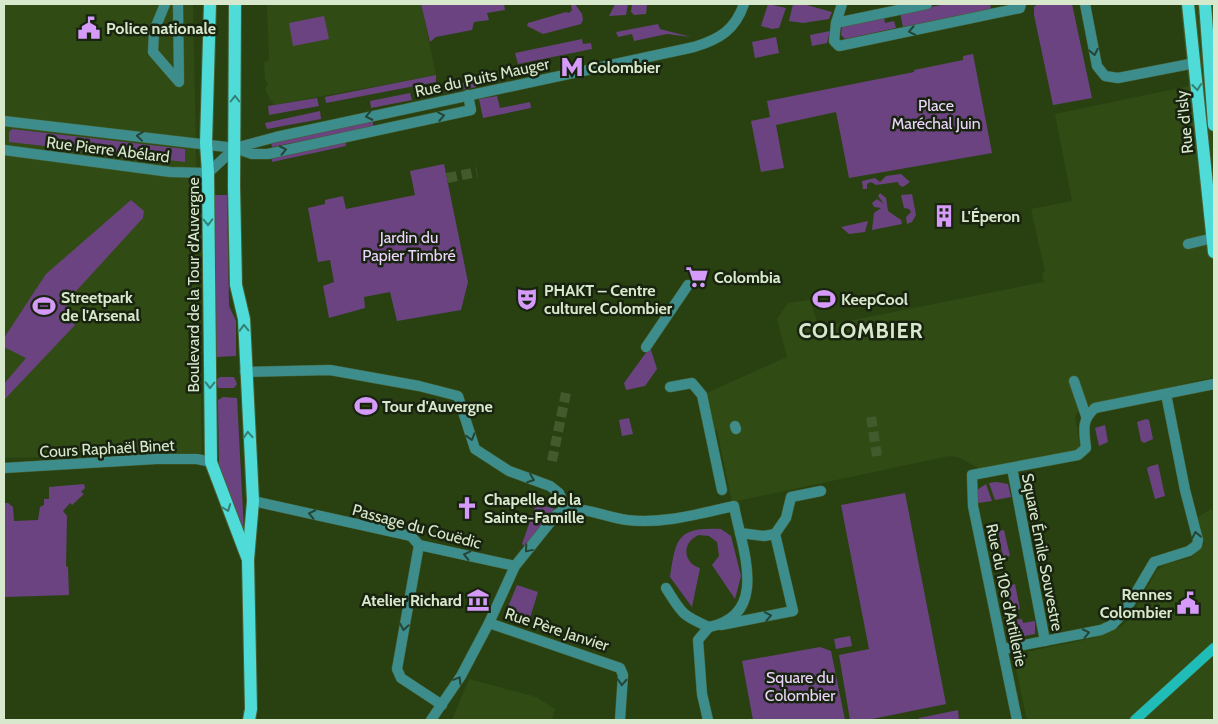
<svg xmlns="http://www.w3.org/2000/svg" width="1218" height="724" viewBox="0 0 1218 724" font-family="Cabin,sans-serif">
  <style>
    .built { fill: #304c14 }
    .green { fill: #6b4381 }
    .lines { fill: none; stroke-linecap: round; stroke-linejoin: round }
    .pedestrian-tunnel { stroke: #435a2d; stroke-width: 10; stroke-dasharray: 10 5; stroke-linecap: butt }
    .pedestrian-casing { stroke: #485f33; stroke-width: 11 }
    .minor-casing { stroke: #485f33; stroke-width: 11 }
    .tertiary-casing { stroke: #485f33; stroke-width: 11 }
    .secondary-casing { stroke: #485f33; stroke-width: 11 }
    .primary-casing { stroke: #485f33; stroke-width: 14 }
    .pedestrian { stroke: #3c8d8b; stroke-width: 10 }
    .minor { stroke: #3c8d8b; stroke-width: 10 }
    .tertiary { stroke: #3c8d8b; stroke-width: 10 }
    .secondary { stroke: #1fbcb8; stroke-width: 10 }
    .primary { stroke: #4fdbd7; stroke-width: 12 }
    .oneway { stroke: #244435 }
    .oneway2 { stroke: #348074 }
    .labels { text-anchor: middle; stroke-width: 5; stroke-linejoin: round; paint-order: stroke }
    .poi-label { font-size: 16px; font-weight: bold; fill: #d8e8cd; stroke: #192410; text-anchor: start }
    .street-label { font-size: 16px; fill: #d8e8cd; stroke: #192410 }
    .park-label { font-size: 16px; fill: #edd6fd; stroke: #192410 }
    .district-label { font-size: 21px; font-weight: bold; letter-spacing: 1px; fill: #d8e8cd; stroke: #192410 }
  </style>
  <rect width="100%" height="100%" fill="#294111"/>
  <g class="built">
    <polygon points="4,4 193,4 202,453 4,458"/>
    <polygon points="267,4 421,4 436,75 274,105 265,90 268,83 265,79 264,63 269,60"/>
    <polygon points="1180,4 1214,4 1214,377 1079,408 1075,417 1080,445 1076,451 980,469 958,457 949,456 732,502 717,430 710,431 702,395 787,357 777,319 788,303 810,300 819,327 1044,282 1042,273 1045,272 1031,209 1072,201 1055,114 1189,86"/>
    <polygon points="1211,509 1214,513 1214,720 1027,720 1013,655 1093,638 1122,626 1132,615 1157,570 1166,564 1191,558 1204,544 1198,517"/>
    <polygon points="469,679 536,697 555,709 552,720 452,720"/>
  </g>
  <g class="green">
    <polygon points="421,4 504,4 505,10 487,13 489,20 474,22 472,30 436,37 430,42"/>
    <polygon points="571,4 575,4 582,14 583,20 581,24 543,34 527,26 528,23 566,12 569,13 572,10"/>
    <polygon points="615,4 628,4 626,15 609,16"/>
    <polygon points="632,4 647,4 646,14 634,15 631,12"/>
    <polygon points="768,4 786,8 779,28 772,29 761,26"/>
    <polygon points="793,4 803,4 832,12 829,19 803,23 789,21"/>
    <polygon points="946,4 990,4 991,9 903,27 900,13"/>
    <polygon points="1037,4 1072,4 1092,98 1053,105 1034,15 1034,7"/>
    <polygon points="324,16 329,39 293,46 289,23"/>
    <polygon points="884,17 885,23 894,21 896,28 845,39 841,35 842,26"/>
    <polygon points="658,24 660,29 691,37 667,34 634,41 632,34 618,37 616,32"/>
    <polygon points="830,31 827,43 812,46 810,35"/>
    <polygon points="776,37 779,53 755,58 752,42"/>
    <polygon points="582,39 583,44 591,43 592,49 518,64 515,53"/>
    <polygon points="973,54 992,153 849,178 836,112 776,125 784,168 761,172 751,121 770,117 767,101 914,72 914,70 963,60 963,56"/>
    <polygon points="436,75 436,82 326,103 325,97"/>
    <polygon points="475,80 476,87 446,93 445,86"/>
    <polygon points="410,93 412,100 371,108 370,101"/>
    <polygon points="497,96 500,108 530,102 531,108 483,118 479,99"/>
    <polygon points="317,98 319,106 269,115 268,106"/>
    <polygon points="320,111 321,119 267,129 265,123"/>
    <polygon points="373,121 373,127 272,147 271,142"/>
    <polygon points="12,129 185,149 185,162 9,142 9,132"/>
    <polygon points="345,140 346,146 272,162 271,155"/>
    <polygon points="444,164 468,282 461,310 397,321 390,292 364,297 365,308 329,318 323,286 334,282 330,260 318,262 308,208 325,204 325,200 343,196 346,209 415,195 410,171"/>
    <polygon points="901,174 910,182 903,187 899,185 898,182 876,185 871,182 867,184 867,189 863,189 862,181 875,178 880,182 886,176"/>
    <polygon points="880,193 886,198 888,211 901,220 902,224 872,230 874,213 881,208 874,207 872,203 877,199 884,204 878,196"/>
    <polygon points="912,194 916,215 912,222 907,224 906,217 911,212 909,209 904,208 901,195"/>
    <polygon points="214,195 227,195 229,306 236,321 236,356 216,357"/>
    <polygon points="131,200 144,211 143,218 67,301 68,316 75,325 4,400 4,384 26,358 4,347 4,338 46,274"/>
    <polygon points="868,221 865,232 849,234 841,227"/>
    <polygon points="650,347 657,369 645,386 626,390 624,383"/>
    <polygon points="220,377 234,377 237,384 234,388 218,388 216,380"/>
    <polygon points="223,397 237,398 244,531 219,468 218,400"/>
    <polygon points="629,418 633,434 622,436 619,420"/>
    <polygon points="1146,419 1149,420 1153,439 1144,443 1141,441 1137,422"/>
    <polygon points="1105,425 1108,442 1099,446 1095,428"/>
    <polygon points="1158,464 1165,496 1155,499 1147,469 1148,467"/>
    <polygon points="997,482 1008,484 1011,497 995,500 989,483"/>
    <polygon points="84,484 85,488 81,492 84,494 72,505 70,503 63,511 67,516 66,566 68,567 69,595 4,597 4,503 8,503 13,507 14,521 38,520 40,507 44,505 44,499 49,499 49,487"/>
    <polygon points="986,484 992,501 978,503 977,490"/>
    <polygon points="905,493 946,704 867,720 850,720 839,655 869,649 841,505"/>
    <polygon points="536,504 556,509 525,546 522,544"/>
    <path d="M721,529L731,536L741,576L735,599L712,565L719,556L717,542L709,536L699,535C681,542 683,563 700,568L692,607L670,577C676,538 677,527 721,529Z"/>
    <polygon points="1004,530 1010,556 1003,557 998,531"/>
    <polygon points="1015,584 1020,609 1012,611 1008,586"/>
    <polygon points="517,585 538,592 530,618 505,614"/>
    <polygon points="1022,619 1023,623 1035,621 1035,634 1019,637 1015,620"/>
    <polygon points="850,636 852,646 836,649 834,639"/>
    <polygon points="820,647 831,651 845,720 753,720 742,661"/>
    <polygon points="958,710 959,720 919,720 919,718"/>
  </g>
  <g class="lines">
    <g class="pedestrian-tunnel">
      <polyline points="447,178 477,172"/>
      <polyline points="871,417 877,456"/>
      <polyline points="552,461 566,393"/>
    </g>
    <defs>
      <g id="pedestrian">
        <polyline points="165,4 154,31 153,52 179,82 178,4"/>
        <polyline points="836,23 927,4"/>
        <polyline points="1188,244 1213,238"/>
        <polyline points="646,347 688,285"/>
        <polyline points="1074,381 1086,416"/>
        <polyline points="670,387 692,383 702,395 722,490"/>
        <polyline points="735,426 736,429"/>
        <polyline points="775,534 786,518 791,497 821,491"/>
      </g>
      <g id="minor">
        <polyline points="842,4 836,23 834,41 839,46 1020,8 1021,4"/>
        <polyline points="1085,4 1097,66 1105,76 1118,78 1195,63"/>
        <path d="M235,148L276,137L694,47C720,39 735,30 744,4"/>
        <polyline points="235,148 252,154 268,154 471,110 468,95"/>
        <polyline points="245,372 330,370 419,386 458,396 475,449 509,471 550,486 559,493 566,508"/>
        <polyline points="4,468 156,459 197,459 211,462"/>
        <polyline points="1012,468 1045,641"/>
        <polyline points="253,501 411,536 419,545 515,566"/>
        <path d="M566,508C587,508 606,517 627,520C665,524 698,514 734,506C741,546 771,615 709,627"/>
        <polyline points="419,545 397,669 401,678 442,705"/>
        <path d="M666,588C682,613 681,615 709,627"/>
        <polyline points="489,623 620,668 623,675 620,720"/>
        <polyline points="721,625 793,611 775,534 764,536 740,533"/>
        <polyline points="1003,649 1101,630 1112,625 1125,611 1154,562 1189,551 1197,545 1198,540 1185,490 1166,394"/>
        <polyline points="431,720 461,676 489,623 515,566 556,515 566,508"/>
        <polyline points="708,720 702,694 698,640 709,627"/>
        <path d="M1017,720L973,506L972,475L1078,455L1086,448C1084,431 1081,420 1095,408L1214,384"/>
      </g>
      <g id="tertiary">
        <polyline points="4,121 235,148"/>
        <polyline points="4,150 170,172 208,173 235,148"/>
      </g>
      <polyline id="secondary" points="1135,720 1214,648"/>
      <g id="primary">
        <polyline points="210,4 206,143 208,173 211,462 247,557"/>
        <polyline points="235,4 234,186 236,285 244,319 253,501 248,560 251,709 249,720"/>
        <polyline points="1188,4 1214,252"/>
        <polyline points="1205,4 1214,125"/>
      </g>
    </defs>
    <use href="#pedestrian" class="pedestrian-casing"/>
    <use href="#minor" class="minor-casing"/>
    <use href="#tertiary" class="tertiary-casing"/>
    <use href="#secondary" class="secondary-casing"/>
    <use href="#primary" class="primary-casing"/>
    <use href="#pedestrian" class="pedestrian"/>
    <use href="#minor" class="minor"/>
    <use href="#tertiary" class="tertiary"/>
    <use href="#secondary" class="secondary"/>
    <use href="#primary" class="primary"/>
  </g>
  <defs><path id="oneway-chevron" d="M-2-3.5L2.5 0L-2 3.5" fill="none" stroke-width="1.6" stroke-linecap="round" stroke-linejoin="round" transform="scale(1.25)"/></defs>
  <g class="oneway">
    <use href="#oneway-chevron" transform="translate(912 31) rotate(169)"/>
    <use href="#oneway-chevron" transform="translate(1094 52) rotate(79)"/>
    <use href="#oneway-chevron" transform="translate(369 116) rotate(168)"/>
    <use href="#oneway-chevron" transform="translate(441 116) rotate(-11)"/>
    <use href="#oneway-chevron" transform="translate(140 136) rotate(-174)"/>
    <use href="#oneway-chevron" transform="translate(283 150) rotate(-12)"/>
    <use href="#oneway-chevron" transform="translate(471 437) rotate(73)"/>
    <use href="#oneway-chevron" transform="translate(531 479) rotate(20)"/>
    <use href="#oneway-chevron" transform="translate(312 514) rotate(-168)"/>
    <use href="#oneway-chevron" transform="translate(1196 535) rotate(-101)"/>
    <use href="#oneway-chevron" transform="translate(528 549) rotate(130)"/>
    <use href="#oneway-chevron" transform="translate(467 555) rotate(-167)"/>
    <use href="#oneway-chevron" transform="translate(768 616) rotate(-11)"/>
    <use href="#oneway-chevron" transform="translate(404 627) rotate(100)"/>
    <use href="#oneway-chevron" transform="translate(1086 633) rotate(-12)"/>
    <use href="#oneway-chevron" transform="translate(458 680) rotate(-59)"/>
    <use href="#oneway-chevron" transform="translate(622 682) rotate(93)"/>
  </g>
  <g class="oneway2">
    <use href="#oneway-chevron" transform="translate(1197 87) rotate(84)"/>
    <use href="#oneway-chevron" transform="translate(235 99) rotate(-90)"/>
    <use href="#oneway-chevron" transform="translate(208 222) rotate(89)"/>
    <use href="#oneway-chevron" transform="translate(244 328) rotate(-92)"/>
    <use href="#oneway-chevron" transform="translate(210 385) rotate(91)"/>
    <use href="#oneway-chevron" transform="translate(248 435) rotate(-94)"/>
    <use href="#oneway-chevron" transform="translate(227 508) rotate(69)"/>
  </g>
  <defs>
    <symbol id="civic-bare" viewBox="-9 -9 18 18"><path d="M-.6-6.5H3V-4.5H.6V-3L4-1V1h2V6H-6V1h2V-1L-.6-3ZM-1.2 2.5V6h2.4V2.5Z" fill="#d69bfa" stroke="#192410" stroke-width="2.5" paint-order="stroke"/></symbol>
    <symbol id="metro-bare" viewBox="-9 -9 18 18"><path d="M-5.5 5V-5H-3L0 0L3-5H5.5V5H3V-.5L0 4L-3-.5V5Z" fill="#d69bfa" stroke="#192410" stroke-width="2.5" paint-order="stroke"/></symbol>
    <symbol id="building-bare" viewBox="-9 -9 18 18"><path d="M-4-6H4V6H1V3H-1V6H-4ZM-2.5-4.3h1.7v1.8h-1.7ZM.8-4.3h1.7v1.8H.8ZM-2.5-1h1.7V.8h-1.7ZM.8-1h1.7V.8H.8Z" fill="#d69bfa" stroke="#192410" stroke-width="2.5" paint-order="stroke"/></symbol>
    <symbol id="supermarket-bare" viewBox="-9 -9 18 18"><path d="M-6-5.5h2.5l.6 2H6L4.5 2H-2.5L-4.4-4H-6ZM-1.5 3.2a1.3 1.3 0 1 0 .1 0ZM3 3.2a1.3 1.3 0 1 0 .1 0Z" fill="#d69bfa" stroke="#192410" stroke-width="2.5" paint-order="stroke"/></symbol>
    <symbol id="theatre-bare" viewBox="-9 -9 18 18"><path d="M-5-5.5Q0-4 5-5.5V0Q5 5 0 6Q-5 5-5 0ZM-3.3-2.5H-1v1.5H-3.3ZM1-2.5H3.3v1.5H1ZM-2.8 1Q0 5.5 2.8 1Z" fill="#d69bfa" stroke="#192410" stroke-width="2.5" paint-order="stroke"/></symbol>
    <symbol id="stadium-bare" viewBox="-9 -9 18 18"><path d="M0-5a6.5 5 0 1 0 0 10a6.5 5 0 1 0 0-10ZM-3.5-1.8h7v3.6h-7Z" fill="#d69bfa" stroke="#192410" stroke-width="2.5" paint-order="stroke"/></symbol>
    <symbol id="church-bare" viewBox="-9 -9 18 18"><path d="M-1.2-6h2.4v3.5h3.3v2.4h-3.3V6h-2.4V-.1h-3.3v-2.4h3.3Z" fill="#d69bfa" stroke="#192410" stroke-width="2.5" paint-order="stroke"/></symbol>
    <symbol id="museum-bare" viewBox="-9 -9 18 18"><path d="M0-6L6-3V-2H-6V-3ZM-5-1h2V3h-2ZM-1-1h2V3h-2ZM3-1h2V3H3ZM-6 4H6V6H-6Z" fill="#d69bfa" stroke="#192410" stroke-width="2.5" paint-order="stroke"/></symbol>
  </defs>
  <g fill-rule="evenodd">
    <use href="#civic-bare" x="73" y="12" width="32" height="32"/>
    <use href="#metro-bare" x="556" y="51" width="32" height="32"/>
    <use href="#building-bare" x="928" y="200" width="32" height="32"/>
    <use href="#supermarket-bare" x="681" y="261" width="32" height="32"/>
    <use href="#theatre-bare" x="511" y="283" width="32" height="32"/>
    <use href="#stadium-bare" x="808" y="283" width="32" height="32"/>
    <use href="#stadium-bare" x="28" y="290" width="32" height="32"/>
    <use href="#stadium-bare" x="350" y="390" width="32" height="32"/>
    <use href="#church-bare" x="451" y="492" width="32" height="32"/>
    <use href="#museum-bare" x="462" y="584" width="32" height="32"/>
    <use href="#civic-bare" x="1172" y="587" width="32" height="32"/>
  </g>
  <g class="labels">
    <g class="poi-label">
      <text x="106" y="34">Police nationale</text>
      <text x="588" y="73">Colombier</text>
      <text x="961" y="222">L'Éperon</text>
      <text x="714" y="283">Colombia</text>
      <text x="544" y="296">PHAKT – Centre<tspan x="544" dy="18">culturel Colombier</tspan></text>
      <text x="61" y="303">Streetpark<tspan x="61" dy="18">de l'Arsenal</tspan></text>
      <text x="841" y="305">KeepCool</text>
      <text x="382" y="412">Tour d'Auvergne</text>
      <text x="484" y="505">Chapelle de la<tspan x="484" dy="18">Sainte-Famille</tspan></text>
      <text x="1172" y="600" text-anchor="end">Rennes<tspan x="1172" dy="18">Colombier</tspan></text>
      <text x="462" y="606" text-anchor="end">Atelier Richard</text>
    </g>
    <g class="street-label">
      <text transform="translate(482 77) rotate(-12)" y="6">Rue du Puits Mauger</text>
      <text transform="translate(1184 122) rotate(-96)" y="6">Rue d'Isly</text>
      <text transform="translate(108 149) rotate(7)" y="6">Rue Pierre Abélard</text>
      <text transform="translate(193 285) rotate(-90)" y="6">Boulevard de la Tour d'Auvergne</text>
      <text transform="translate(107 448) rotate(-3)" y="6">Cours Raphaël Binet</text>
      <text transform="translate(417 526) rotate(15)" y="6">Passage du Couëdic</text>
      <text transform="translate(1043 552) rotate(79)" y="6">Square Émile Souvestre</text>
      <text transform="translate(1007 595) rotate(78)" y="6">Rue du 10e d'Artillerie</text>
      <text transform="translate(557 629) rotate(18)" y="6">Rue Père Janvier</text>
    </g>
    <g class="park-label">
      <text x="936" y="111">Place<tspan x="936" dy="18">Maréchal Juin</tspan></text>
      <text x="409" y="243">Jardin du<tspan x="409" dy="18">Papier Timbré</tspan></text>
      <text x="800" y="683">Square du<tspan x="800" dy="18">Colombier</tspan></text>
    </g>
    <g class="district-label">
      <text x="861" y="338">COLOMBIER</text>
    </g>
  </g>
  <rect width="1218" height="724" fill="none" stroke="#d8e8cd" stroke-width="10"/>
</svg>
